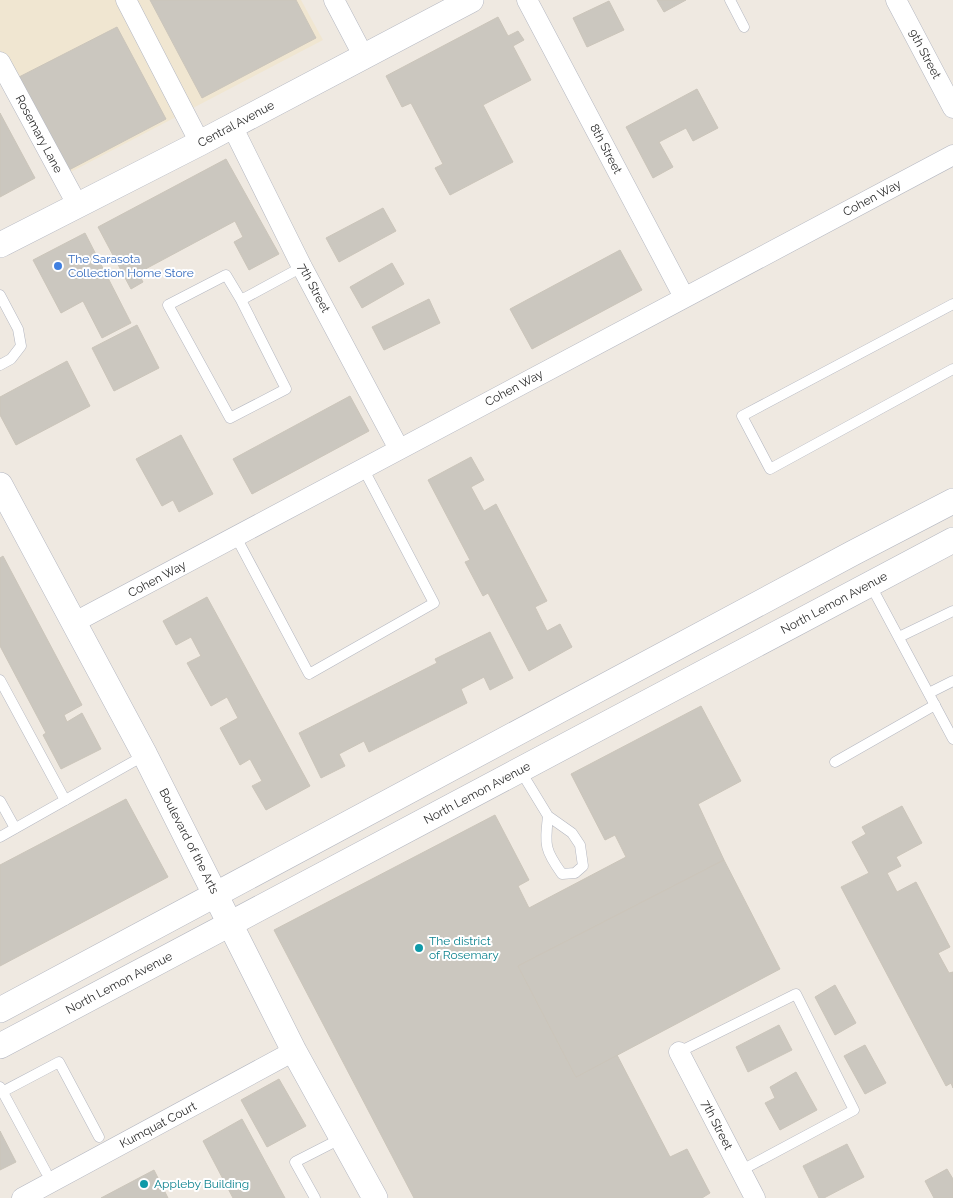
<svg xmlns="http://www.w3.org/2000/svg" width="953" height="1198" viewBox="0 0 953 1198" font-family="Raleway,sans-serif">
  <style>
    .education { fill: #f0e6d1 }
    .building { fill: #cbc7bf; stroke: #cbc5ba }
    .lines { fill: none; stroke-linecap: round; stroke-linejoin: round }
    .service-casing { stroke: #b4b7c1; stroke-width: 11 }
    .minor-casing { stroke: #b4b7c1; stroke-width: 21 }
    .tertiary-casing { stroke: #b4b7c1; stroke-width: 26 }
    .service { stroke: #fff; stroke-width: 10 }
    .minor { stroke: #fff; stroke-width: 20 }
    .tertiary { stroke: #fff; stroke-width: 25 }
    .shop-dot { fill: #3f7fe0; stroke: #fff; stroke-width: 2 }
    .culture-dot { fill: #0f9aa8; stroke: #fff; stroke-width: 2 }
    .labels { text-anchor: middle; stroke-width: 4; stroke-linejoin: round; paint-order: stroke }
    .street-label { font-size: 12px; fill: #2e2e2e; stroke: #fff }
    .shop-label { font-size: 12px; fill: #366cbe; stroke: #fff; text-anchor: start }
    .culture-label { font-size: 12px; fill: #0d838f; stroke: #fff; text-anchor: start }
  </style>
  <rect width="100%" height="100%" fill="#efe9e1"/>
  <polygon class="education" points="0,0 301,0 323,40 65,175 0,50"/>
  <g class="building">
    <polygon points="150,0 296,0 316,38 202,98"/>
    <polygon points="657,0 686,0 664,12"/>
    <polygon points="609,1 624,30 587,47 573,18"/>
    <polygon points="498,17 508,36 518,31 524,40 513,46 531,80 483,105 513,162 450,195 435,168 443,164 411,103 402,107 386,76"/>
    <polygon points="117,27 166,119 67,171 19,77"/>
    <polygon points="697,89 718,128 693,141 686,128 659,142 673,167 653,178 626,127"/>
    <polygon points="0,113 35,178 0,197"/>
    <polygon points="226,159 279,254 249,270 234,242 243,237 235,221 138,273 143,282 131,289 98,227"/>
    <polygon points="383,208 396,231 339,262 326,238"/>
    <polygon points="85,233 131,323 102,338 83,301 61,313 33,260"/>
    <polygon points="620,250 642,290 532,349 510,309"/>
    <polygon points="392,263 404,284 362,308 350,287"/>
    <polygon points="429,299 440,323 384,350 372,327"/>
    <polygon points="137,325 159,368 114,391 92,348"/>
    <polygon points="67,361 90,406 16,445 0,415 0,397"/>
    <polygon points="350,396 369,431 252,494 233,459"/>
    <polygon points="181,435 213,494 179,512 173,500 162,506 136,459"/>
    <polygon points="471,457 484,480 471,487 484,511 496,504 547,601 535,607 547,631 560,624 572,647 529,671 488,593 483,596 465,562 470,560 428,480"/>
    <polygon points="3,556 82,705 64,715 67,722 82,713 101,749 61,769 43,735 46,733 0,646 0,558"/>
    <polygon points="207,597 310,786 266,810 252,786 262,781 250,759 240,765 220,728 238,718 227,697 211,706 187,663 201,656 191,637 176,645 163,621"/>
    <polygon points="490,632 513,678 490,690 484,677 461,689 467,703 369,752 364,741 339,754 345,766 321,778 299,733 437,663 435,659"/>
    <polygon points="701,706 741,781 698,804 724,860 518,966 576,1077 617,1055 670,1157 687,1149 710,1193 702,1198 414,1198 274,930 495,815 529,880 518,886 529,908 626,857 615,835 605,840 571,774"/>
    <polygon points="126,799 168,877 0,966 0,865"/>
    <polygon points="902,806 922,843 896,857 901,866 887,873 897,892 916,882 950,947 938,953 949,973 953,972 953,1088 951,1083 946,1086 841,887 869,873 852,842 866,834 862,827"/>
    <polygon points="724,860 780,969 576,1077 518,966"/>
    <polygon points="835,985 856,1023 835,1035 815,997"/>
    <polygon points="779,1025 792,1050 748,1072 736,1047"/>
    <polygon points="865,1045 886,1083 865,1094 844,1056"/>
    <polygon points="796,1072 817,1110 780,1130 765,1103 775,1098 770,1087"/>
    <polygon points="279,1079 306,1126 267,1147 241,1100"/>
    <polygon points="242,1119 285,1198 233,1198 203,1141"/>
    <polygon points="0,1131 16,1162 0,1170"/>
    <polygon points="847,1144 864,1177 824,1198 819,1198 803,1166"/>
    <polygon points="947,1169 953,1179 953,1198 934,1198 925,1181"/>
    <polygon points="154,1170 168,1198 101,1198"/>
  </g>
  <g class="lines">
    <defs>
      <g id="service">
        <polyline points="730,0 744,27"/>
        <polyline points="0,295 18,329 21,346 11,359 0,365"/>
        <polyline points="241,300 286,389 230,418 168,305 226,275 241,300 302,267"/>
        <polyline points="953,304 742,416 770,469 953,369"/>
        <polyline points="236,537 309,674 434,603 363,468"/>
        <polyline points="870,584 953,739"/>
        <polyline points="899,637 953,611"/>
        <polyline points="0,680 65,800"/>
        <polyline points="929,693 953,681"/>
        <polyline points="835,762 935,705"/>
        <path d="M520,770L548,816L572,833L580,845L583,866L575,873L562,874C544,849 545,845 548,816"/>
        <polyline points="0,801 15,828"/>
        <polyline points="0,837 145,755"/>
        <polyline points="679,1052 796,994 854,1110 740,1171"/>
        <polyline points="0,1087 46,1172"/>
        <polyline points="2,1092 59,1062 99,1137"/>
        <polyline points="315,1198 295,1162 342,1138"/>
      </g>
      <g id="minor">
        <polyline points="126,0 200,143"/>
        <polyline points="334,0 364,57"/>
        <polyline points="527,0 684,297"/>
        <polyline points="896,0 953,108"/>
        <polyline points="0,62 78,206"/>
        <polyline points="232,126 302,267 399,449"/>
        <polyline points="75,622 953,155"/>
        <polyline points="679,1052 755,1198"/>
        <polyline points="22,1198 294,1051"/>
      </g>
      <g id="tertiary">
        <polyline points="0,245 200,143 471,0"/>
        <polyline points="0,485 145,755 294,1051 375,1198"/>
        <polyline points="0,1010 853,553 953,501"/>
        <polyline points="0,1046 953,540"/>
      </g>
    </defs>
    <use href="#service" class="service-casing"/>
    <use href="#minor" class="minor-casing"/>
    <use href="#tertiary" class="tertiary-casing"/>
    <use href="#service" class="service"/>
    <use href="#minor" class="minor"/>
    <use href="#tertiary" class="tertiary"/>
  </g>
  <circle class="shop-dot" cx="58" cy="266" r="5"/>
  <g class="culture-dot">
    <circle cx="419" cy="948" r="5"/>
    <circle cx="144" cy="1184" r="5"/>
  </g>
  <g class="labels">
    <g class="street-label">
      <text transform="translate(925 54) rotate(62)" y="4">9th Street</text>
      <text transform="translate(236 124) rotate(-28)" y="4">Central Avenue</text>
      <text transform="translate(39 134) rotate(62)" y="4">Rosemary Lane</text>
      <text transform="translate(606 149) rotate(62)" y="4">8th Street</text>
      <text transform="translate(872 198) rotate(-28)" y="4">Cohen Way</text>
      <text transform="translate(314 288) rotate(62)" y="4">7th Street</text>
      <text transform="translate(514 388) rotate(-28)" y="4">Cohen Way</text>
      <text transform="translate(157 579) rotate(-28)" y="4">Cohen Way</text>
      <text transform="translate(834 603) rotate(-28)" y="4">North Lemon Avenue</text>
      <text transform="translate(477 793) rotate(-28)" y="4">North Lemon Avenue</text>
      <text transform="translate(189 841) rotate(63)" y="4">Boulevard of the Arts</text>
      <text transform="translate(119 983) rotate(-28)" y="4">North Lemon Avenue</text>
      <text transform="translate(158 1125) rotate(-28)" y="4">Kumquat Court</text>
      <text transform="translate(717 1125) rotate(63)" y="4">7th Street</text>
    </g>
    <g class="shop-label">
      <text x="68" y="263">The Sarasota<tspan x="68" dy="14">Collection Home Store</tspan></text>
    </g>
    <g class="culture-label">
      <text x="429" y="945">The district<tspan x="429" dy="14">of Rosemary</tspan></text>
      <text x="154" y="1188">Appleby Building</text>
    </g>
  </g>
</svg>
